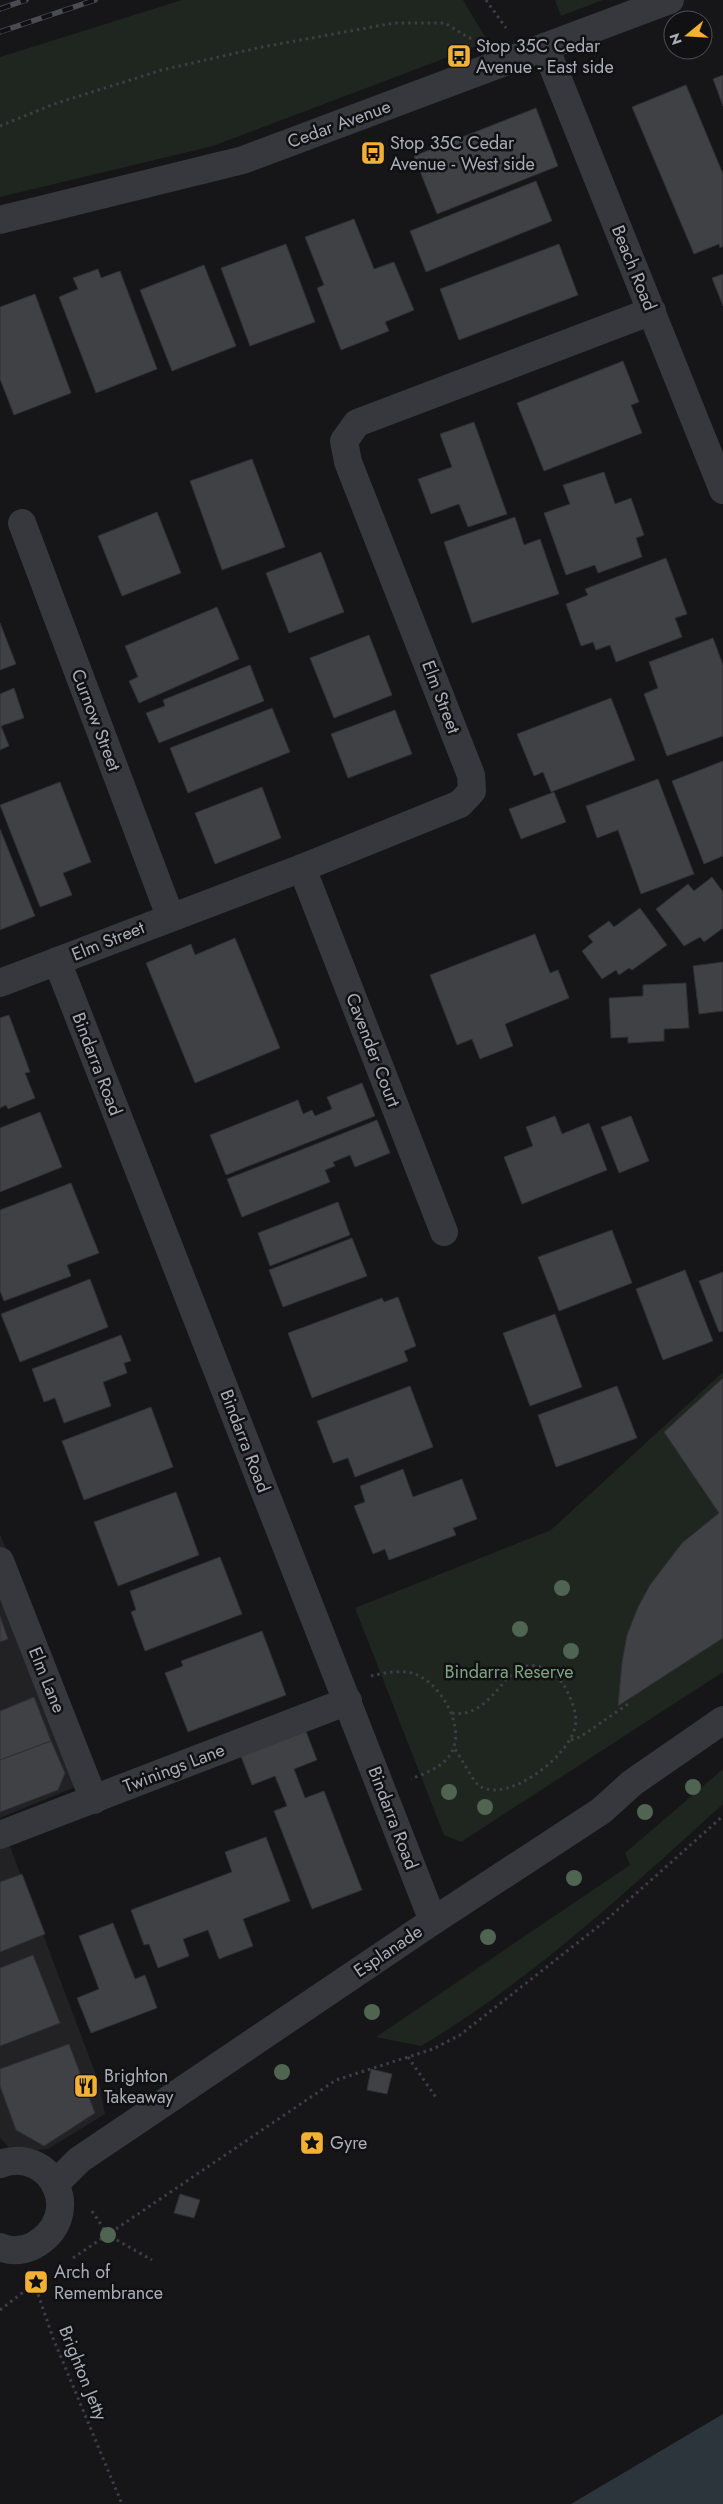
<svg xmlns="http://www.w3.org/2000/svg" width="723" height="2504" viewBox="0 0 723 2504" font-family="Jost,sans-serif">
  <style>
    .built { fill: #222225 }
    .green { fill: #1e261f }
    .water { fill: #2c353c }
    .building { fill: #404145; stroke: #303034 }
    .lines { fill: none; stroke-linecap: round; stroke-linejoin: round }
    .path { stroke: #3d3f44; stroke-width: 3; stroke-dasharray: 2.5 4; stroke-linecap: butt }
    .minor { stroke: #37383d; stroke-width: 28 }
    .rail-casing { stroke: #4a4c52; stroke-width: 5.5 }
    .rail { stroke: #111113; stroke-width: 4; stroke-dasharray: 11; stroke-linecap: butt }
    .tree { fill: #506452 }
    .labels { text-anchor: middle; stroke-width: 5; stroke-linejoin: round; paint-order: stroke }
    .poi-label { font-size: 18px; fill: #a8adb8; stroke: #111113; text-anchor: start }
    .street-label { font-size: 18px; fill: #a8adb8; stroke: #111113 }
    .park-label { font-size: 18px; fill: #7fa381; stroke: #111113 }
  </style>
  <rect width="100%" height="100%" fill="#161618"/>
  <g class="built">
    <polygon points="0,1534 97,1778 0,1818"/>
    <polygon points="0,1820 99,2083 105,2114 48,2149 14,2153 0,2138"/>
  </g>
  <g class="green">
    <polygon points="182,0 463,0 488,42 213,146 0,197 0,57"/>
    <polygon points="555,0 603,0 561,16"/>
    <polygon points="723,1372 723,1672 461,1842 444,1835 355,1608 551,1530"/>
    <path d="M723,1769V1804C627,1891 532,1980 421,2046L376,2037L630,1865L625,1853Z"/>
  </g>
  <polygon class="water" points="723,2414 723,2504 571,2504"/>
  <g class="building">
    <polygon points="723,75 723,106 713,79"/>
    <polygon points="686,85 723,174 723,246 720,248 719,244 694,254 632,107"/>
    <polygon points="536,108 558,166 437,214 414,156"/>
    <polygon points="536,181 552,221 426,272 410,231"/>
    <polygon points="354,219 374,269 394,262 414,310 385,322 389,331 341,350 317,288 324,285 305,237"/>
    <polygon points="286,244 315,322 250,346 221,268"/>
    <polygon points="559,244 578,295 459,340 440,289"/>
    <polygon points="204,265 236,346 172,371 140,290"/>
    <polygon points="98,269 101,278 120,271 157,369 96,393 59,297 78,289 73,278"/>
    <polygon points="723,274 723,306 712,278"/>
    <polygon points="35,294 71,393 14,415 0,379 0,307"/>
    <polygon points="623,361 639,402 631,405 642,433 544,471 517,403"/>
    <polygon points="474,422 507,514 468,527 459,504 431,514 418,479 452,467 440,434"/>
    <polygon points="252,459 285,547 222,570 190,481"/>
    <polygon points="604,472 615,504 631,498 644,535 636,538 642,557 598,573 595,565 566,575 544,513 570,504 563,485"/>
    <polygon points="157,512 181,573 122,596 98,536"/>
    <polygon points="515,517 524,545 540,539 559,594 472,623 444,542"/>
    <polygon points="321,552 344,612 289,633 266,573"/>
    <polygon points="666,558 687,614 675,618 682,637 616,662 610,645 596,650 593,642 581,646 566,604 588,595 585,589"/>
    <polygon points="217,607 239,659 139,703 129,681 138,677 125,646"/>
    <polygon points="0,623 16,664 0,670"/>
    <polygon points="369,635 392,695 334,718 310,658"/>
    <polygon points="713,638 723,665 723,736 667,756 644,694 658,688 649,662"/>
    <polygon points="250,665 264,701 159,743 146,713 165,706 163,700"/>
    <polygon points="14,688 24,718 1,726 9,746 0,750 0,694"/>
    <polygon points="611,698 635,760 551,792 543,772 534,776 517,734"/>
    <polygon points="272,708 290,752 188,793 170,748"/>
    <polygon points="395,710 412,754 348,778 331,734"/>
    <polygon points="723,761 723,856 704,864 672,781"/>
    <polygon points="658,779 694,874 641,894 618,830 597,838 586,806"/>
    <polygon points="60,782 91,862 63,873 72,895 40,907 0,805"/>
    <polygon points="262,787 281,838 215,864 195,813"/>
    <polygon points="554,792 566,822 521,839 509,809"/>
    <polygon points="0,829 35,916 0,930"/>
    <polygon points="712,877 723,892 723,928 704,942 700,937 684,946 656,909 688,884 694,891"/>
    <polygon points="640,908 667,945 632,970 629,968 619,975 616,970 602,979 582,951 593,942 588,936 609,921 614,927"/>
    <polygon points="535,934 550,973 558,970 569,998 505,1024 513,1046 480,1059 472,1039 457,1045 430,975"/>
    <polygon points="235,938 280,1048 195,1083 146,963 191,944 195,955"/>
    <polygon points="723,962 723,1011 699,1014 693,966"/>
    <polygon points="686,983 689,1028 664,1029 664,1041 628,1043 628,1037 611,1038 609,998 643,996 643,985"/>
    <polygon points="9,1015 30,1072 25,1073 35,1098 8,1109 6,1105 0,1108 0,1018"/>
    <polygon points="362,1083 375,1116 226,1175 210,1135 298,1100 303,1114 312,1110 315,1116 332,1109 327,1097"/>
    <polygon points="40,1112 62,1167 0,1192 0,1128"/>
    <polygon points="555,1116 562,1134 589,1123 607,1170 522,1204 504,1157 533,1146 526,1127"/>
    <polygon points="631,1116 649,1161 619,1173 601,1127"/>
    <polygon points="377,1120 390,1153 355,1167 350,1155 333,1162 335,1166 325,1170 330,1182 242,1217 227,1179"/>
    <polygon points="71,1183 99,1253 67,1265 71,1276 4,1301 0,1291 0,1210"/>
    <polygon points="338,1202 350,1235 270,1266 258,1233"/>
    <polygon points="612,1230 632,1283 559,1311 538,1257"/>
    <polygon points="352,1238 367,1276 283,1307 269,1270"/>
    <polygon points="685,1270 713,1341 663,1360 636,1289"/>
    <polygon points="723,1272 723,1331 719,1332 699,1281"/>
    <polygon points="90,1279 108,1327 20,1362 1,1314"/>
    <polygon points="398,1297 416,1346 404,1351 408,1361 312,1398 288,1333 382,1298 384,1302"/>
    <polygon points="555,1314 582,1387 530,1406 503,1333"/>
    <polygon points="121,1335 131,1361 124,1363 127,1373 103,1382 111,1406 64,1423 55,1398 44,1402 32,1369"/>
    <polygon points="723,1378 723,1638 618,1706 622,1662 627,1635 638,1607 650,1585 682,1543 719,1513 664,1432"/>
    <polygon points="410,1386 433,1447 355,1477 348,1458 333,1463 317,1421"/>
    <polygon points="617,1386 637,1438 556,1467 538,1415"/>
    <polygon points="151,1407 173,1467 84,1500 62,1441"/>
    <polygon points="403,1469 413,1497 462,1479 477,1519 453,1528 456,1535 389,1560 385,1549 373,1554 354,1506 365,1502 360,1486"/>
    <polygon points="176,1492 199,1555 118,1586 94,1522"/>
    <polygon points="220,1557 242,1614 145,1651 131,1612 136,1610 130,1591"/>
    <polygon points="0,1616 8,1639 0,1642"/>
    <polygon points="262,1631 286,1695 188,1732 165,1673 183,1666 181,1661"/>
    <polygon points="34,1697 51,1741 0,1760 0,1711"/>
    <polygon points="304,1726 317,1760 294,1769 305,1798 324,1791 362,1890 312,1909 274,1811 287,1806 275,1776 252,1785 239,1751"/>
    <polygon points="51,1741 65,1773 58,1790 0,1812 0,1760"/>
    <polygon points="266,1837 290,1901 243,1919 253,1946 219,1959 208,1930 183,1939 189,1956 158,1968 149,1944 144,1945 131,1910 232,1872 225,1852"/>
    <polygon points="22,1874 45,1934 0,1952 0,1882"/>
    <polygon points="113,1923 135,1979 145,1975 157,2008 91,2033 77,1998 99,1989 79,1936"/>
    <polygon points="33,1955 60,2023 0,2046 0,1968"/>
    <polygon points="69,2044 95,2113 44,2146 16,2130 0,2086 0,2069"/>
    <polygon points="371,2069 392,2074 387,2094 367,2090"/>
    <polygon points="180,2194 200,2200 194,2218 174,2213"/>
  </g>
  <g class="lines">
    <g class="path">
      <polyline points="486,0 506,28"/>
      <polyline points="0,126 54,104 162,70 262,47 394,23 445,23 469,38 473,38"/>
      <path d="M371,1676C387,1672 408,1668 423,1678C445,1692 466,1730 450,1755C443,1767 423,1774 411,1779"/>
      <path d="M452,1713C493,1720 504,1660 536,1666C549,1668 561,1678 567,1691C572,1701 578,1716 575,1727C569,1756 510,1802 481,1787C473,1783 461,1756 453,1747"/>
      <polyline points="571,1740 580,1737 631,1702"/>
      <polyline points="408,2057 437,2099"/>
      <polyline points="92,2211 108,2235 152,2260"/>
      <polyline points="73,2258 336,2080 433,2049 460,2035 604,1922 723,1816"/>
      <polyline points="34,2282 53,2338 122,2504"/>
      <polyline points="0,2310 39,2280"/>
    </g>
    <g class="minor">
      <polyline points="545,47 723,490"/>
      <polyline points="0,220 243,160 670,0"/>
      <polyline points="22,523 170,916"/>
      <polyline points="302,868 444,1232"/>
      <polyline points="57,961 433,1921"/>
      <polyline points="0,983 302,868 460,804 472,791 471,775 348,462 344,441 357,423 652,311"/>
      <polyline points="0,1561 94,1800"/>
      <polyline points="0,1835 348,1701"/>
      <path d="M0,2164C52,2145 87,2217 33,2246C22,2251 11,2252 0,2247"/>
      <polyline points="55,2184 79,2160 433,1921 601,1811 632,1783 723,1720"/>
    </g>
    <defs>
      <g id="rail">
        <polyline points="0,9 26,0"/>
        <polyline points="0,32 95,0"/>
      </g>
    </defs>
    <use href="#rail" class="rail-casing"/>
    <use href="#rail" class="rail"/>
  </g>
  <g class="tree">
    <circle cx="562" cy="1588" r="8"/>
    <circle cx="520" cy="1629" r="8"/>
    <circle cx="571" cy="1651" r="8"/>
    <circle cx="693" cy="1787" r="8"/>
    <circle cx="449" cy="1792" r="8"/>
    <circle cx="485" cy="1807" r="8"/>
    <circle cx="645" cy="1812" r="8"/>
    <circle cx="574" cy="1878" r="8"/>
    <circle cx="488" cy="1937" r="8"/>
    <circle cx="372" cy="2012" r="8"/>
    <circle cx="282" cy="2072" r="8"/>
    <circle cx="108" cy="2235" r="8"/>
  </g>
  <defs>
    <symbol id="bus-square" viewBox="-11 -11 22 22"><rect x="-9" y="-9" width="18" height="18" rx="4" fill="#f2b134" stroke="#111113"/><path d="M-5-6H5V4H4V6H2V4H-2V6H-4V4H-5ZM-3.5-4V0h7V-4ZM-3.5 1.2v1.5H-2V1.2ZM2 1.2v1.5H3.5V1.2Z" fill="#111"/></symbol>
    <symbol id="restaurant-square" viewBox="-11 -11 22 22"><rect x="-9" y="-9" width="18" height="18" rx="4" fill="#f2b134" stroke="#111113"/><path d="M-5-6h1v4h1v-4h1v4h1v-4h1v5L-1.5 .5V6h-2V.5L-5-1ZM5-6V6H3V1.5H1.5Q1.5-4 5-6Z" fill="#111"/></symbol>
    <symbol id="sight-square" viewBox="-11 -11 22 22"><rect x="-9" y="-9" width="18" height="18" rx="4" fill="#f2b134" stroke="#111113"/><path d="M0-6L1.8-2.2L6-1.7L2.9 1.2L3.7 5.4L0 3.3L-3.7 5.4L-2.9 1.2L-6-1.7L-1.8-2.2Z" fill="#111"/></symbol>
  </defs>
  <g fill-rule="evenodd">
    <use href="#bus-square" x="445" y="42" width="28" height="28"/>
    <use href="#bus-square" x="359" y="139" width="28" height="28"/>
    <use href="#restaurant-square" x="72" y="2072" width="28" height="28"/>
    <use href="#sight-square" x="298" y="2129" width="28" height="28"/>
    <use href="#sight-square" x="22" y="2268" width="28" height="28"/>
  </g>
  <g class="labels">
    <g class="poi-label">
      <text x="476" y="52">Stop 35C Cedar<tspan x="476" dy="21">Avenue - East side</tspan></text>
      <text x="390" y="149">Stop 35C Cedar<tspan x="390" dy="21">Avenue - West side</tspan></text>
      <text x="104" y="2082">Brighton<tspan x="104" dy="21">Takeaway</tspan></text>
      <text x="330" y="2149">Gyre</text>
      <text x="54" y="2278">Arch of<tspan x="54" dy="21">Remembrance</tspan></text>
    </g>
    <g class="street-label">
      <text transform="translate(339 124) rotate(-20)" y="6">Cedar Avenue</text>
      <text transform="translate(634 268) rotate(68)" y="6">Beach Road</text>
      <text transform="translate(441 697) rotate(69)" y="6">Elm Street</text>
      <text transform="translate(96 720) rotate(69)" y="6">Curnow Street</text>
      <text transform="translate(108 941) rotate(-22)" y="6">Elm Street</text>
      <text transform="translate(373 1050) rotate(69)" y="6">Cavender Court</text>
      <text transform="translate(97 1064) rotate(69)" y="6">Bindarra Road</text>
      <text transform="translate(245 1441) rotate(69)" y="6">Bindarra Road</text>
      <text transform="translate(47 1680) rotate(68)" y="6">Elm Lane</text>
      <text transform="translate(174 1768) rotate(-21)" y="6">Twinings Lane</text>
      <text transform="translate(393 1818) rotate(69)" y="6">Bindarra Road</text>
      <text transform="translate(388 1951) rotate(-34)" y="6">Esplanade</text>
      <text transform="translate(83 2373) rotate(68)" y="6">Brighton Jetty</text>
    </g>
    <g class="park-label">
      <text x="509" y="1678">Bindarra Reserve</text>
    </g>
  </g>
  <g transform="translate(688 35) rotate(252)"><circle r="24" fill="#111113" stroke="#4d4f55"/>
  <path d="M0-4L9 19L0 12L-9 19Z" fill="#f2b134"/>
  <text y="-8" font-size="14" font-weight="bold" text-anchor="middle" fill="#a8adb8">N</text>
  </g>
</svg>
